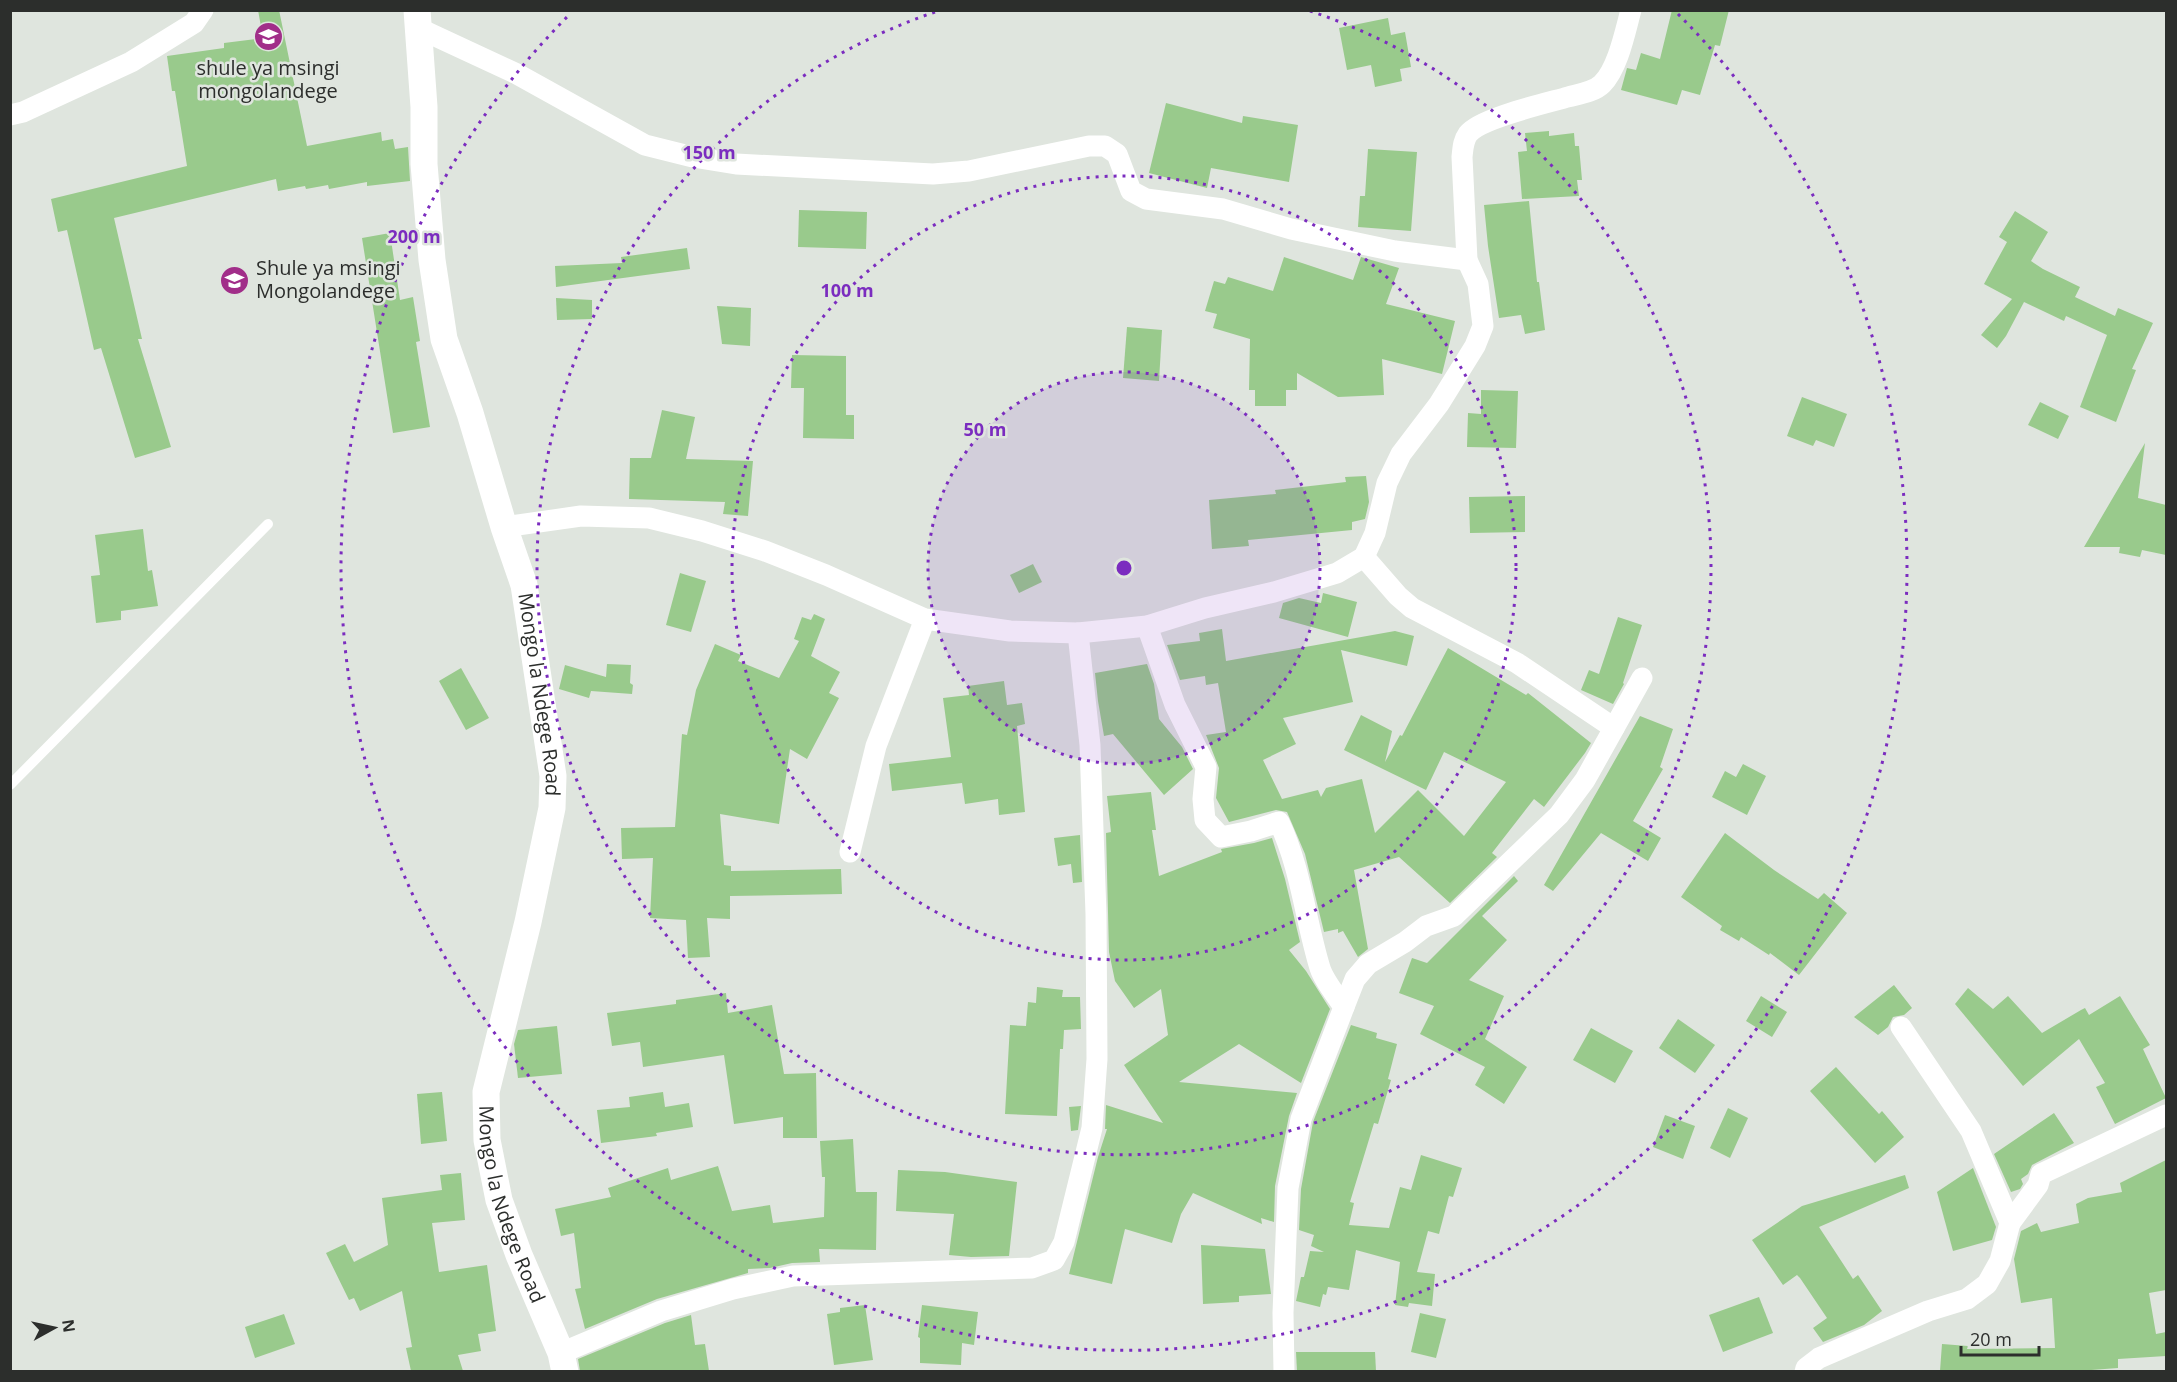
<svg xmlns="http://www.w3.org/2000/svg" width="2177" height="1382" viewBox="0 0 2177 1382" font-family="'Open Sans',sans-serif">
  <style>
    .building { fill: #99ca8c }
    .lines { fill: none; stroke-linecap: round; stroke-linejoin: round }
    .service { stroke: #fff; stroke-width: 10 }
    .minor { stroke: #fff; stroke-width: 21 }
    .tertiary { stroke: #fff; stroke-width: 27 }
    .ring { fill: none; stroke: #7b2cbf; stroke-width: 3; stroke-dasharray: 3 6 }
    .labels { text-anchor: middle; stroke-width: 5; stroke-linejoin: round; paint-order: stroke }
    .poi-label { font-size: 20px; fill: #2c2e2c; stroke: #dfe5de }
    .street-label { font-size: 20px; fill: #2c2e2c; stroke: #dfe5de }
    .centre { fill: #7b2cbf; stroke: #dfe5de; stroke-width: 3 }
    .ring-label { font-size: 18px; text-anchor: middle; font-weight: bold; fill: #7b2cbf; stroke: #dfe5de; stroke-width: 5; stroke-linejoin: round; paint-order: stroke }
  </style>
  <rect width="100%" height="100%" fill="#dfe5de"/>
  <g class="building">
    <polygon points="258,10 279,10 307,146 381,132 382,141 393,139 395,149 408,147 410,181 367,186 367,182 329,189 328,185 306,189 305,186 278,191 276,179 114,218 142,339 138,339 171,447 135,458 101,348 94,350 67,230 58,232 51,199 187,166 175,91 172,91 167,56 224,48 224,43 263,38"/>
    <polygon points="1672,10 1729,10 1720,46 1715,45 1700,95 1682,90 1677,105 1621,90 1627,68 1636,70 1641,53 1660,59"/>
    <polygon points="1388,18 1391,35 1405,32 1411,67 1400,69 1402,81 1375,87 1371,65 1347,70 1339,28"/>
    <polygon points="1166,103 1242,123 1243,116 1298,125 1289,182 1211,168 1207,188 1149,173"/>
    <polygon points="1549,131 1549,136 1574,133 1575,146 1579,146 1582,180 1577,180 1579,196 1522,199 1518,152 1527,151 1525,133"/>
    <polygon points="1368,149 1417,152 1411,231 1358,227 1360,196 1365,196"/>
    <polygon points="1529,201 1537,282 1539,282 1545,330 1525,334 1521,315 1499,318 1488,246 1484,205"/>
    <polygon points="799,210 867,212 866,249 798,247"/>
    <polygon points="2015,211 2048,232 2031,261 2043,269 2080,287 2075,297 2115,316 2118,308 2153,323 2132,369 2136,370 2116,422 2080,407 2107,335 2066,316 2064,321 2024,302 2006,336 1997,348 1981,335 2012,299 1984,284 2007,242 1999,237"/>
    <polygon points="390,233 400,300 413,297 420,341 416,342 430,427 393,433 362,238"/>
    <polygon points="687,248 690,269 556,287 555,266 622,263 621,257"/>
    <polygon points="1284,257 1353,280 1361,257 1399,268 1386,304 1455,321 1442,374 1382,359 1384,395 1338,397 1297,373 1297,390 1286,390 1286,406 1255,406 1255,390 1249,390 1250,339 1213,328 1217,314 1205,311 1214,281 1225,284 1228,277 1273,291"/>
    <polygon points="556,298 592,300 592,319 557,320"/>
    <polygon points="717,306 751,308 750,346 722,344"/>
    <polygon points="1127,327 1162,330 1159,381 1123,378"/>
    <polygon points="792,355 846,356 846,415 854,415 854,439 803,438 804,388 791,388"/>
    <polygon points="1481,390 1518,391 1516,448 1467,447 1468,413 1481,414"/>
    <polygon points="1802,397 1847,414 1834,447 1816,440 1813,446 1787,436"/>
    <polygon points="2040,402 2069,416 2058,439 2028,425"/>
    <polygon points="662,410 695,417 686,459 753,461 748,516 723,514 725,502 629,499 630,458 651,458"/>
    <polygon points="2145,443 2138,498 2166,505 2166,555 2142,550 2140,557 2119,553 2120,547 2084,547"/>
    <polygon points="1366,476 1369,502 1365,519 1352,522 1352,530 1248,540 1249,546 1212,549 1209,500 1276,494 1275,490 1346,482 1345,477"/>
    <polygon points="1525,496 1525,532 1470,533 1469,497"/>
    <polygon points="143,529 148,571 152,570 158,606 121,611 121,620 96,623 91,576 100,575 95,535"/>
    <polygon points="1033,564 1042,582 1019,593 1010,575"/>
    <polygon points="680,573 706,581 691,632 666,625"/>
    <polygon points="1323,593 1357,602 1348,637 1279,618 1283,603 1299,598 1321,603"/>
    <polygon points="814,614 825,619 811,656 840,672 829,693 839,698 807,759 790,749 779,824 720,814 724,865 731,866 731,871 841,869 842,894 730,896 730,919 707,918 710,957 688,958 686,920 650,918 653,858 622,859 621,828 675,827 682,734 687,735 696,690 715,644 741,655 738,661 779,678 799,641 794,639 802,617 811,620"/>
    <polygon points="1618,617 1642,625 1623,683 1624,684 1613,704 1581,690 1589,670 1599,674"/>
    <polygon points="1222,629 1226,661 1395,631 1414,636 1407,666 1341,650 1353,702 1283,718 1296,744 1263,760 1282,799 1318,790 1321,797 1326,788 1362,779 1375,833 1418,790 1464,836 1506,782 1444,752 1426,790 1344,750 1361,715 1392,731 1385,762 1400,735 1402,736 1448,648 1526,695 1528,693 1591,743 1585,753 1544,807 1534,799 1492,853 1497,857 1450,903 1399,857 1354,870 1368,949 1358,957 1343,931 1338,933 1338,929 1324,932 1305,854 1287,812 1276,810 1229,822 1216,798 1219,768 1206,735 1226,732 1218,683 1206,685 1205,676 1180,680 1167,645 1200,641 1199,633"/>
    <polygon points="607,664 631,665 630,683 633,685 632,694 591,691 589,698 559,689 565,665 606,677"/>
    <polygon points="1147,664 1154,684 1159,719 1182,747 1193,769 1164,795 1113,734 1104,736 1098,701 1095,673"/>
    <polygon points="461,668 489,718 466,730 439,681"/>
    <polygon points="1004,681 1007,705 1022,703 1025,724 1017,726 1025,812 999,815 998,799 965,804 962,783 892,791 889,764 951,757 943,698 969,695 968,686"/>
    <polygon points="1640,716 1673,729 1660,767 1663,769 1633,821 1661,838 1648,861 1601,833 1553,891 1544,885"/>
    <polygon points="1743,764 1766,776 1747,815 1712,797 1725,771 1736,777"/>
    <polygon points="1151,792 1156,830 1152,830 1159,876 1222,852 1221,849 1254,843 1272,838 1285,879 1300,942 1289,950 1306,971 1330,1009 1301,1083 1239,1044 1179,1082 1297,1093 1289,1116 1275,1186 1274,1222 1261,1218 1262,1224 1193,1193 1181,1214 1172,1243 1125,1229 1112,1284 1069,1274 1098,1157 1107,1129 1105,1129 1106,1105 1163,1123 1124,1065 1168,1035 1161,989 1134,1008 1115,981 1109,952 1106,833 1111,832 1107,796"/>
    <polygon points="1725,833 1774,870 1818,899 1824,893 1847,913 1799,975 1770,953 1769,955 1741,937 1739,941 1720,930 1722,926 1681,897"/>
    <polygon points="1080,835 1082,882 1073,883 1071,864 1058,866 1054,838"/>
    <polygon points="1514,876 1518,881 1482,916 1507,940 1469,980 1504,996 1485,1039 1527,1067 1504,1104 1475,1085 1485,1067 1420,1034 1434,1006 1399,993 1412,958 1427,963"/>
    <polygon points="1894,985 1912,1008 1904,1015 1893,1017 1888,1027 1878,1035 1854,1017"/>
    <polygon points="1037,987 1063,990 1062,997 1080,997 1081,1029 1064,1030 1063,1049 1060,1049 1057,1116 1005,1114 1010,1025 1026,1026 1028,1002 1036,1003"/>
    <polygon points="1968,988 1993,1009 2008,996 2042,1033 2081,1010 2085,1008 2089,1015 2120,996 2150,1045 2143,1049 2166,1098 2115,1124 2096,1087 2105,1083 2079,1039 2023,1086 1955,1004"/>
    <polygon points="726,993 728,1013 772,1005 784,1074 816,1073 817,1138 783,1138 783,1117 734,1124 724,1055 643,1067 640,1042 612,1046 607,1013 676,1004 676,1000"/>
    <polygon points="1761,996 1787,1012 1772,1037 1746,1021"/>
    <polygon points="1678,1019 1715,1045 1695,1073 1659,1048"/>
    <polygon points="1351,1025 1377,1033 1376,1038 1397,1044 1388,1079 1391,1080 1378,1124 1374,1123 1350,1202 1354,1203 1349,1225 1389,1228 1400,1187 1411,1190 1421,1155 1462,1168 1453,1197 1449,1196 1439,1234 1428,1231 1417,1272 1435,1274 1432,1306 1409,1303 1408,1307 1395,1305 1400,1262 1356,1250 1349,1290 1328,1287 1326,1295 1323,1294 1320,1307 1296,1301 1301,1277 1304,1277 1310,1251 1324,1252 1311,1246 1314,1235 1299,1230 1301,1189 1313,1122"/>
    <polygon points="557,1026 562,1074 518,1078 514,1044 518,1030"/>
    <polygon points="1591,1028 1633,1051 1615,1083 1573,1060"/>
    <polygon points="1836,1067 1879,1114 1882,1111 1904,1137 1875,1163 1810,1091"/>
    <polygon points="442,1092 447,1141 421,1144 417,1094"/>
    <polygon points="663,1092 665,1107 689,1103 693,1127 656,1133 657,1136 601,1143 597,1110 630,1107 629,1097"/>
    <polygon points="1081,1106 1078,1130 1071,1131 1069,1107"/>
    <polygon points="1728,1108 1748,1118 1730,1158 1710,1148"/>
    <polygon points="2054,1113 2074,1143 2032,1165 2028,1174 2021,1179 2023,1184 2020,1189 2011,1192 1994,1154"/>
    <polygon points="1665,1115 1695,1126 1683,1159 1653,1147"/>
    <polygon points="853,1139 856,1192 877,1192 876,1250 819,1249 820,1262 792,1263 770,1268 748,1269 748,1273 657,1299 585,1329 575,1289 581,1288 574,1233 561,1236 555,1209 611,1197 608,1188 668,1168 671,1180 718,1166 732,1211 770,1205 773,1223 824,1217 825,1177 822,1177 820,1141"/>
    <polygon points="2166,1160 2166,1290 2149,1293 2156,1334 2166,1332 2166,1356 2118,1359 2118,1368 2078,1371 1940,1371 1942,1344 1968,1346 1967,1349 2055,1348 2052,1298 2021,1303 2014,1259 2021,1231 2037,1223 2041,1232 2079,1223 2076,1204 2088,1198 2122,1192 2120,1183"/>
    <polygon points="1973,1168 1996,1227 1992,1240 1953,1251 1937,1192"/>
    <polygon points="898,1170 945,1172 1017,1182 1009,1256 971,1257 949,1255 954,1214 896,1211"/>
    <polygon points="461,1173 465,1220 432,1223 439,1272 487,1265 496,1331 478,1334 481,1351 458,1355 463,1371 411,1371 406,1348 412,1347 402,1291 360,1311 354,1298 349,1300 326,1253 345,1244 354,1262 388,1245 382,1198 442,1190 440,1175"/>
    <polygon points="1905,1175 1909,1188 1819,1227 1853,1279 1858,1275 1882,1311 1864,1325 1823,1342 1813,1328 1827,1318 1800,1278 1797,1275 1783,1285 1752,1240 1802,1206"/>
    <polygon points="1201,1245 1265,1249 1271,1294 1239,1296 1239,1302 1203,1304"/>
    <polygon points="1759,1297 1773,1333 1723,1352 1709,1315"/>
    <polygon points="865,1305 873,1360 834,1365 827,1314 840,1312 840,1308"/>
    <polygon points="922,1305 978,1312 974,1345 962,1343 961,1365 920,1363 920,1338 918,1337"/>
    <polygon points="1420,1313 1446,1319 1436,1358 1411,1352"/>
    <polygon points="284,1314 295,1344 255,1358 245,1327"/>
    <polygon points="691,1315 695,1345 705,1344 709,1371 580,1371 578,1359 665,1323"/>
    <polygon points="1296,1352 1375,1352 1376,1371 1297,1371"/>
  </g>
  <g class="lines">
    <polyline class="service" points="10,785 268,524"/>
    <g class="minor">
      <polyline points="418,28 517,74 645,145 693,157 736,164 933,174 969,171 1089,146 1105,146 1117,154 1131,191 1146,199 1223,209 1291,229 1395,251 1467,260"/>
      <polyline points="10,115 23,112 131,62 194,23 203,10"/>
      <path d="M504,527L581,516L649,518L702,531L765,551L826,575L925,619L1010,631L1078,633L1147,626L1205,608L1274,592L1337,573L1364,557L1375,533L1387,483L1401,454L1439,404L1475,346L1483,326L1478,284L1467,260L1462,157C1463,148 1463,141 1468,134C1480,118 1547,103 1568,97C1579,94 1594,92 1602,84C1618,68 1625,32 1631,10"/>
      <polyline points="1364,557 1398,596 1412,608 1517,663 1614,728"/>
      <path d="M1147,626L1175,705L1206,767L1203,799L1205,820L1221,837L1251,831L1279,822C1301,868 1305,919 1320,968C1324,981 1336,995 1344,1007L1301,1119L1288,1188L1283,1313L1284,1372"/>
      <polyline points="850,852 876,746 925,619"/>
      <polyline points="1344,1007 1355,979 1368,964 1405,942 1426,926 1454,916 1559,815 1585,780 1642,678"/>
      <polyline points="1901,1027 1971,1131 2010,1223 2038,1185 2041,1174 2166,1115"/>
      <polyline points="561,1353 661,1311 733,1289 793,1276 1032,1268 1054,1260 1064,1242 1092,1128 1097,1059 1096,914 1090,745 1078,633"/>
      <polyline points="1805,1372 1806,1368 1819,1358 1928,1311 1967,1299 1987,1284 2000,1261 2010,1223"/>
    </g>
    <path class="tertiary" id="s1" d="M417,10L424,107V164L432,260L444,339L470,413L504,527L524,585L553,776L552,808L528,922L486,1092L487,1140L499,1200L519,1255L561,1353L565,1372"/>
  </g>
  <circle cx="1124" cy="568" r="196" fill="#7b2cbf" fill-opacity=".12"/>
  <g class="ring">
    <circle cx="1124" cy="568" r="196"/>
    <circle cx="1124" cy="568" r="392"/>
    <path d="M1310 11A587 587 0 1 1 938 11"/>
    <path d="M1678 14A783 783 0 1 1 570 14"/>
  </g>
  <defs>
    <symbol id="school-disc" viewBox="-11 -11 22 22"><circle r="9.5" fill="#a12e89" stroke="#dfe5de"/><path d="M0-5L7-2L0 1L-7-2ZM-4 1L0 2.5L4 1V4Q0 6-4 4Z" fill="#fff"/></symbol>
  </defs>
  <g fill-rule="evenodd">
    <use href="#school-disc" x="252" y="20" width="33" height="33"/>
    <use href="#school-disc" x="218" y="264" width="33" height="33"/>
  </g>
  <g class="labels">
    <g class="poi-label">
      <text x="268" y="75">shule ya msingi<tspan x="268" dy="23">mongolandege</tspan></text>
      <text x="256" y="275" text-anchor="start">Shule ya msingi<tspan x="256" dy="23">Mongolandege</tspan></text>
    </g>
    <g class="street-label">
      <text dy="7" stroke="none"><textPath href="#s1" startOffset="700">Mongo la Ndege Road</textPath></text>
      <text dy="7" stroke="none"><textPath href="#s1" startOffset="1222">Mongo la Ndege Road</textPath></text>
    </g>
  </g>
  <circle cx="1124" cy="568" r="9" class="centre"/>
  <g class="ring-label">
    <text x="709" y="159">150 m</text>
    <text x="414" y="243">200 m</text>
    <text x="847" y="297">100 m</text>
    <text x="985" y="436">50 m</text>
  </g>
  <rect width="2177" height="1382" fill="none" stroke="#2c2e2c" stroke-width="24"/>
  <g transform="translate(54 1328) rotate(82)" stroke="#dfe5de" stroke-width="4.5" paint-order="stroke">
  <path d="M0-4.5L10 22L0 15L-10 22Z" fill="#2c2e2c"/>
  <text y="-9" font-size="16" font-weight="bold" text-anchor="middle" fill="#2c2e2c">N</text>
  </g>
  <path d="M1961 1346v9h78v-9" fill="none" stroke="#2c2e2c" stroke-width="3"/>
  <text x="1970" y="1346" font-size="18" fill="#2c2e2c" stroke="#dfe5de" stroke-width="4.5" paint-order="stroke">20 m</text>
</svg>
